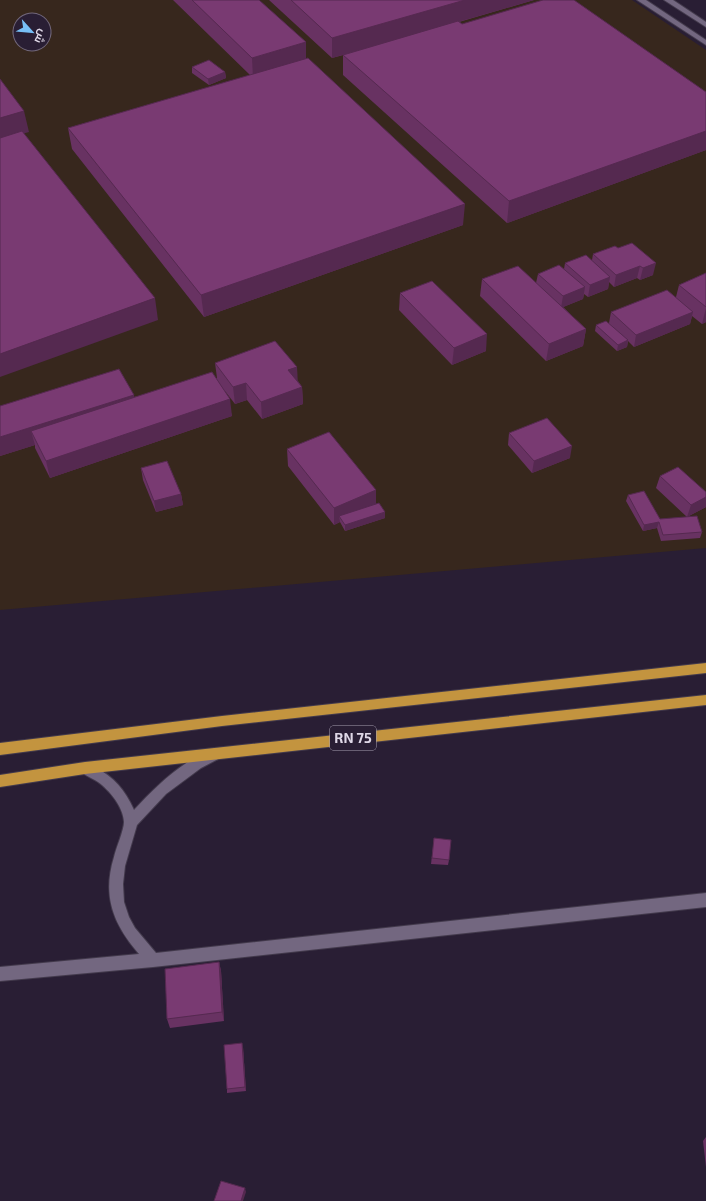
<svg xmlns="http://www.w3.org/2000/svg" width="706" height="1201" viewBox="0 0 706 1201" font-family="'Exo 2',Cairo,sans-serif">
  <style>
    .industrial { fill: #37271d; fill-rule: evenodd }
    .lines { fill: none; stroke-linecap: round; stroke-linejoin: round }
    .street-casing { stroke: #433a4c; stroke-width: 2 }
    .highway-casing { stroke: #433a4c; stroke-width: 2 }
    .street { fill: #736780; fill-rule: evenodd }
    .highway { fill: #c3943f; fill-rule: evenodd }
    .wall { fill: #683262 }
    .shaded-wall { fill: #552950 }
    .building { fill: #793a72; stroke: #552950 }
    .labels { text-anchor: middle; stroke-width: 3; stroke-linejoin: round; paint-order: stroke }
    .shield { fill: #291e34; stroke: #a8a0b1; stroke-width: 1 }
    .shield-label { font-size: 14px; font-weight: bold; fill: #dfd8e7 }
  </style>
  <rect width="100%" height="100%" fill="#291e34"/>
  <path class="industrial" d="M0,0H632L706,50V548L0,610ZM20,20H44V44H20Z"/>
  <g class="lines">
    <defs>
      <g id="street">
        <polygon points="637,0 646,0 706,40 706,45"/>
        <polygon points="664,0 673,0 706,22 706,27"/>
        <path d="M215,748L220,750L222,754L220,758L201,768L166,794L137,825L125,866L123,884L124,902L129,917L135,928L156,953L706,893V907L153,967L0,981V967L139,954C113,924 102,896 114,857C116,848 124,830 124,822C123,806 109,790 98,782C91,777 82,775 78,768L80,764C86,762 89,764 95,767C114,777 125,790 134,810C156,786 183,760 215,748Z"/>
      </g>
      <g id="highway">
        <polygon points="706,663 706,673 222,726 0,755 0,743 222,716"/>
        <polygon points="706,695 706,705 85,774 0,787 0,775 85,762"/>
      </g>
    </defs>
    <use href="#street" class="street-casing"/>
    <use href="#highway" class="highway-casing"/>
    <use href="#street" class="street"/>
    <use href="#highway" class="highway"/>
  </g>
  <g class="wall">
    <polygon points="173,0 259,0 306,42 306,59 463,225 204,317 72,149 68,128 250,75"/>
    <polygon points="269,0 534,0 459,22 462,24 706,92 706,150 507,223 343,75 343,55 347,54 332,58"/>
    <polygon points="192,67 225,72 226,78 209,85 192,73"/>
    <polygon points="615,246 653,275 640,280 637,278 614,287 609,282 608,289 588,297 584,294 583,299 563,307 586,329 583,346 546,361 480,296 482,279 536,283 538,274 564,269 565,263 592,260 593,254"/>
    <polygon points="706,273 706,322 702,324 692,316 690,324 634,347 628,341 627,347 617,351 595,331 596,325 609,323 611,312 676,297 679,285"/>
    <polygon points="400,293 486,351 452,365 399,310"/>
    <polygon points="215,363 298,381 302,387 303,404 262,419 247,400 235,404 225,391 232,416 50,478 35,448 35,445 0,456 0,406 134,395 134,397 217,378"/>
    <polygon points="509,433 570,458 532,473 508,445"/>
    <polygon points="287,449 376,490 376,504 385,512 385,518 345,531 340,522 334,525 288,466"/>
    <polygon points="141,468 181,494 183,505 156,512 143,480"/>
    <polygon points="660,476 706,497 706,507 687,517 656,488"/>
    <polygon points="628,495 660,519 702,532 700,538 661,541 657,528 643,531 626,501"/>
    <polygon points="434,838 449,860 448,865 431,864"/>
    <polygon points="219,962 221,971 224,1021 170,1028 167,1019"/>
    <polygon points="243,1047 246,1091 227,1093 227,1089"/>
    <polygon points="706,1137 706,1167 703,1141"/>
  </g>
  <g class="shaded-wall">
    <polygon points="465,0 534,0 332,58 332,38"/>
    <polygon points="306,42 306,63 253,78 252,58"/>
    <polygon points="225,72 226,78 209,85 208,79"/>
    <polygon points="24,111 29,132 0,140 0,118"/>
    <polygon points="706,131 706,150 507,223 509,201"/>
    <polygon points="465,204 463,225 204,317 201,295"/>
    <polygon points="656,263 653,275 640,280 643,268"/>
    <polygon points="640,266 637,278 614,287 616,275"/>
    <polygon points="610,277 608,289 588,297 590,285"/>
    <polygon points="585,287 583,299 561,308 563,296"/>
    <polygon points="155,298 158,320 0,377 0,354"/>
    <polygon points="706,308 706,322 702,324"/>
    <polygon points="693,312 690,324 634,347 636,335"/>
    <polygon points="586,329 583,346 546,361 549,344"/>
    <polygon points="487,334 486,351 452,365 454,348"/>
    <polygon points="628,340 627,347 617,351 618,345"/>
    <polygon points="297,367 298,384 288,370"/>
    <polygon points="246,383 247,400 235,404 233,387"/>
    <polygon points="302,387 303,404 262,419 261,402"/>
    <polygon points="134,395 137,412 31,431 35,445 0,456 0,437"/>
    <polygon points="230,399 232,416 50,478 46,461"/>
    <polygon points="572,446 570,458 532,473 534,461"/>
    <polygon points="376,490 376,506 339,516 340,522 334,525 334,508"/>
    <polygon points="181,494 183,505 156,512 154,501"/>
    <polygon points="706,497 706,507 687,517 691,505"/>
    <polygon points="385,512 385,518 345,531 345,525"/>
    <polygon points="659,522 657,528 643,531 644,525"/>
    <polygon points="219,962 221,971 224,1021 222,1012"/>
    <polygon points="242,1043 243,1047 246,1091 245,1087"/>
    <polygon points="245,1188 246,1192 243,1201 241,1201"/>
  </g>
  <g class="building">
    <polygon points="192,0 259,0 306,42 252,58"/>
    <polygon points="291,0 465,0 332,38"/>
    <polygon points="543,0 574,0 706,92 706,131 509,201 343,55 458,21 462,24"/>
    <polygon points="308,58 465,204 201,295 68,128"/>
    <polygon points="209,60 225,72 208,79 192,67"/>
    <polygon points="0,79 24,111 0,118"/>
    <polygon points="22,131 155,298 0,354 0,138"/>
    <polygon points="632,243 656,263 643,268 640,266 616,275 593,254 615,246 618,248"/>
    <polygon points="586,255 610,277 590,285 565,263"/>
    <polygon points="559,265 585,287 563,296 538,274"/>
    <polygon points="518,266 586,329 549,344 482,279"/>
    <polygon points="706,273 706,307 679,285"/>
    <polygon points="432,281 487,334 454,348 400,293"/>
    <polygon points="667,290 693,312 636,335 611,312"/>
    <polygon points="606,321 628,340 618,345 596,325"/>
    <polygon points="275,341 297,367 288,370 302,387 261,402 246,383 233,387 215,363"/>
    <polygon points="119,369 134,395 0,437 0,406"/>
    <polygon points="212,372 230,399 46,461 31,431"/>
    <polygon points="547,418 572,446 534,461 509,433"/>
    <polygon points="329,432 376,490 334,508 287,449"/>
    <polygon points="167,461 181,494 154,501 141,468"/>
    <polygon points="678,467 706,492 706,497 691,505 660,476"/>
    <polygon points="644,491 660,519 697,516 702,532 663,535 659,522 644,525 628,495"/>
    <polygon points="379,503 385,512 345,525 339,516"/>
    <polygon points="434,838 451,840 449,860 432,858"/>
    <polygon points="219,962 222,1012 167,1019 165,969"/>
    <polygon points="242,1043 245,1087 227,1089 224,1045"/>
    <polygon points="221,1181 245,1188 241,1201 214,1201"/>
  </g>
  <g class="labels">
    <rect class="shield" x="330" y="726" width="46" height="24" rx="3"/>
    <g class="shield-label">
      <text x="353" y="743">RN 75</text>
    </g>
  </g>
  <g transform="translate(32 32) rotate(117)"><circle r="19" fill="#291e34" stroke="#72687c"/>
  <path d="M0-3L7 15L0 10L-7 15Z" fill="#77bff7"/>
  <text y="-6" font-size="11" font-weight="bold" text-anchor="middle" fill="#dfd8e7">ش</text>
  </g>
</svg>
